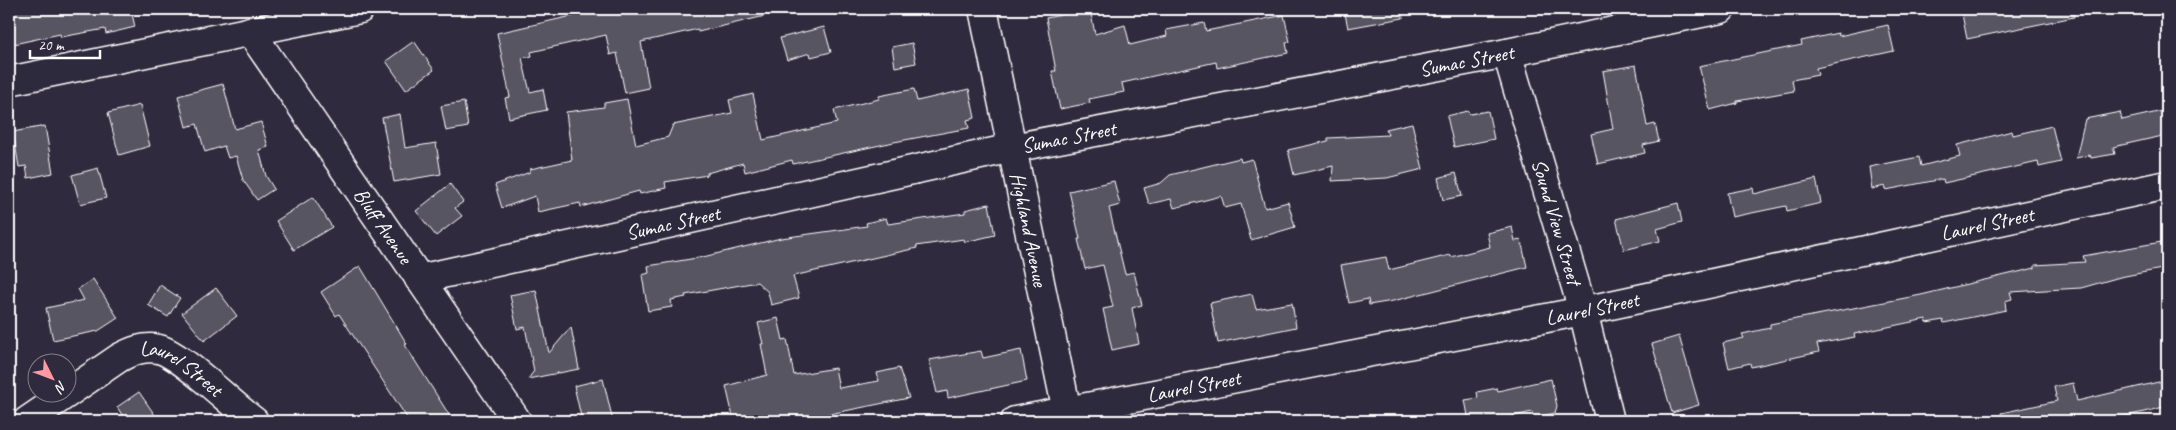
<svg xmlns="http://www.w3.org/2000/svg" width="2176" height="430" viewBox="0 0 2176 430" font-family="Caveat,sans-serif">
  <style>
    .building { fill: #595564; stroke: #fff }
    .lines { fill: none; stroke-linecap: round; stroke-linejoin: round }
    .minor-casing { stroke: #fff; stroke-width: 31 }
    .minor { stroke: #2f2a3d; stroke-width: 28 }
    .labels { text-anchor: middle; stroke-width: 4; stroke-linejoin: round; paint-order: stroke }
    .street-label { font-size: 21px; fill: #fff; stroke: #2f2a3d }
  </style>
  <rect width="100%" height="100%" fill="#2f2a3d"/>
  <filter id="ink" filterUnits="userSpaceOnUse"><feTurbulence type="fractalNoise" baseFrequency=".02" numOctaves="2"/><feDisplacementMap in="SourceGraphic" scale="10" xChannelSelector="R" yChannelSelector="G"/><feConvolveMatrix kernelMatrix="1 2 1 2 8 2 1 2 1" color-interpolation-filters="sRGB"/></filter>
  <g filter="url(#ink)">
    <g class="building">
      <polygon points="9,9 131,9 135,27 106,34 105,29 61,37 60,34 9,45"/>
      <polygon points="603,9 764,9 765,16 698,32 698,29 641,42 649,88 625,93 617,53 610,55 606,35 531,52 532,56 522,58 530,92 543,89 547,110 509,118 505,98 510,97 497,33"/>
      <polygon points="1090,9 1095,34 1125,25 1130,45 1167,36 1166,30 1204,23 1206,31 1284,15 1290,42 1286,43 1288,53 1217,68 1216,62 1122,83 1124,92 1089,99 1090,103 1060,109 1052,71 1056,71 1046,18"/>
      <polygon points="1344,9 1402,9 1403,18 1348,28"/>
      <polygon points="1961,9 2073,9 2074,17 1967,39"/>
      <polygon points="1888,25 1894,51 1816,68 1818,75 1792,80 1794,91 1737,101 1737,103 1710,110 1699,66 1802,45 1801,41 1838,33 1839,36"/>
      <polygon points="824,27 831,52 811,57 810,53 787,60 780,38"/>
      <polygon points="414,41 434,70 406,90 386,61"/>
      <polygon points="912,43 916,63 895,67 892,47"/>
      <polygon points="1636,65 1647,126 1655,124 1659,141 1643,145 1645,153 1598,164 1591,134 1613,129 1603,71"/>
      <polygon points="223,84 235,129 261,122 268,147 259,150 266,176 274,189 257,200 243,180 236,156 228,158 224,146 205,152 197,124 186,127 178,96"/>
      <polygon points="914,89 917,101 969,89 975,118 967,120 969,128 894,142 793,164 792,160 745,172 743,163 707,173 707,175 665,182 666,188 640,194 639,191 581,207 580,203 538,212 535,196 502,208 495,185 530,172 530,169 572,160 566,112 604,107 604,103 627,99 636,145 668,137 673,125 732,113 729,100 753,94 763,140 837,123 834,110 879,99 879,96"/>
      <polygon points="464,102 468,127 446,131 441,106"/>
      <polygon points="140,105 150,146 119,155 108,113"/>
      <polygon points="2167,110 2167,135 2113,147 2115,154 2091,158 2090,155 2076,158 2085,119 2120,112 2122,120"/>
      <polygon points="1467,111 1470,114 1488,111 1494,139 1454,147 1447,116"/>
      <polygon points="400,114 405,148 436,143 441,174 394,182 382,118"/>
      <polygon points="1412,123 1423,169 1387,178 1332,181 1333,166 1294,175 1288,150 1328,141 1328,138 1388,135 1386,129"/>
      <polygon points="45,126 53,173 28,178 26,166 19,167 13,132"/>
      <polygon points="2052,126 2061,162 2039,167 2038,162 1944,183 1943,179 1886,190 1885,186 1872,189 1869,167 1919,157 1921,166 1960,156 1957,145 2012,131 2013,135"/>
      <polygon points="1240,158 1241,162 1252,159 1265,208 1288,202 1295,227 1251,240 1241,204 1225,208 1221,196 1174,208 1171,199 1149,204 1144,188 1161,183 1170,175"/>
      <polygon points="98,168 106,198 80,204 72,175"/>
      <polygon points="1456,173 1462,196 1443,200 1438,178"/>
      <polygon points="1816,179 1821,203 1787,211 1786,206 1732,217 1727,193 1753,188 1754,194"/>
      <polygon points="1114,181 1120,205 1109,208 1125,274 1134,272 1142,305 1132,308 1139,344 1112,350 1103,309 1113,307 1103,265 1085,269 1078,239 1080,239 1069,191"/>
      <polygon points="450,184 463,202 455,208 462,216 436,236 416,211"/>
      <polygon points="313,197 332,227 294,250 276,221"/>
      <polygon points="1678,203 1682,222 1657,229 1660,241 1624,250 1616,219"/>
      <polygon points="989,204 995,235 965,242 964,239 916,246 917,248 793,276 799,298 771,305 768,292 757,282 685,295 686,297 671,300 672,307 648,311 642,275 649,273 648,266 703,257 781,238 867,226 866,223 886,218 888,224 965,213 965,210"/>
      <polygon points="1512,227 1515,241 1521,240 1527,267 1393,301 1369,305 1368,299 1349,303 1341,265 1386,257 1389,270 1450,255 1451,257 1490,247 1487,233"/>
      <polygon points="2167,241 2167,268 2120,277 2081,288 2010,292 2012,299 2005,301 2006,310 1944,323 1943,320 1927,323 1926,319 1854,334 1855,337 1817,344 1819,352 1751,367 1750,363 1729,368 1723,343 1744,338 1742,334 1770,328 1770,324 1921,295 2035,268 2035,265 2085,262 2083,256"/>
      <polygon points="360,266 407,344 405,345 453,421 409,421 339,314 336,316 321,292"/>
      <polygon points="93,279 118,318 98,331 53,340 46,308 84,300 78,289"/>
      <polygon points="160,285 180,298 168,317 148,305"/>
      <polygon points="216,288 237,316 204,341 182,313"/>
      <polygon points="536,290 549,353 571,327 579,369 528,379 534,371 525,327 517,329 510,295"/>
      <polygon points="1252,294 1256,309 1292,303 1296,327 1218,343 1210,303"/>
      <polygon points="778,318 783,340 787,339 794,375 835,368 839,388 879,381 877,373 899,368 909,398 810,418 811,421 734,421 726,386 767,375 761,344 763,344 758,323"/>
      <polygon points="1679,336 1699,405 1672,413 1652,344"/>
      <polygon points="1021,350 1027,381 948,398 947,391 937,393 929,360 981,351 983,358"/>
      <polygon points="603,379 613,421 582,421 574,386"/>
      <polygon points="1551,379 1557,406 1555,413 1534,418 1532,412 1493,421 1469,421 1465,400 1478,398 1477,392 1497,388 1498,391"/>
      <polygon points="2167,380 2167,406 2145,412 2099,421 2002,421 2001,413 2057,401 2054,387 2073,383 2077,401"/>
      <polygon points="139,392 159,421 126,421 117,407"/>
    </g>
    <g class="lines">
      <defs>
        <g id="minor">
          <path id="s1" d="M983,9L1069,421"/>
          <path id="s2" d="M250,31L517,421"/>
          <path id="s3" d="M1507,53L1583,311L1610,421"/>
          <polyline points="9,81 360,9"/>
          <path id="s4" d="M419,279L1012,148L1507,53L1721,9"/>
          <path id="s5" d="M27,421L119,358C132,351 144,346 159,349C182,355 232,405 254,421"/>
          <path id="s6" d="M1015,421L1583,311L2167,185"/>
        </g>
      </defs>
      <use href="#minor" class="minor-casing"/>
      <use href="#minor" class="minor"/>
    </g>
  </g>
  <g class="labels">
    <g class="street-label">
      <text dy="7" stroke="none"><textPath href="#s4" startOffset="1070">Sumac Street</textPath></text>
      <text dy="7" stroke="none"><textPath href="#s4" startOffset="665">Sumac Street</textPath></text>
      <text dy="7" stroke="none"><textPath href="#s3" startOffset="176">Sound View Street</textPath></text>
      <text dy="7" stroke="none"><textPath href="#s4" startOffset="260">Sumac Street</textPath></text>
      <text dy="7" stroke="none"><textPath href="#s6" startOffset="992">Laurel Street</textPath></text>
      <text dy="7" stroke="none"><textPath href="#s2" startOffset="236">Bluff Avenue</textPath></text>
      <text dy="7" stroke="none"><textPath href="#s1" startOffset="225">Highland Avenue</textPath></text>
      <text dy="7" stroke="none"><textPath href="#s6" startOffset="588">Laurel Street</textPath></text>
      <text dy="7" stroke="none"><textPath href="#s5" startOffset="181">Laurel Street</textPath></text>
      <text dy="7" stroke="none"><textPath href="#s6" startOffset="182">Laurel Street</textPath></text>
    </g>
  </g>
  <rect width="2176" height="430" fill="none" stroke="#2f2a3d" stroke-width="30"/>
  <rect x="15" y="15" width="2146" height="400" fill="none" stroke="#fff" stroke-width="2" filter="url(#ink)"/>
  <g transform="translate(52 378) rotate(132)"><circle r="24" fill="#2f2a3d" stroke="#827f8b"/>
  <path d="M0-4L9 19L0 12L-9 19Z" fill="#ff9aa2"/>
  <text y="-8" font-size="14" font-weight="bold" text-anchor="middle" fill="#ffffff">N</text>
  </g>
  <path d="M30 50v8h70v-8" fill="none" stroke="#ffffff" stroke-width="2.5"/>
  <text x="38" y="50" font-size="15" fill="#ffffff" stroke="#2f2a3d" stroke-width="4" paint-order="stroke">20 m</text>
</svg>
